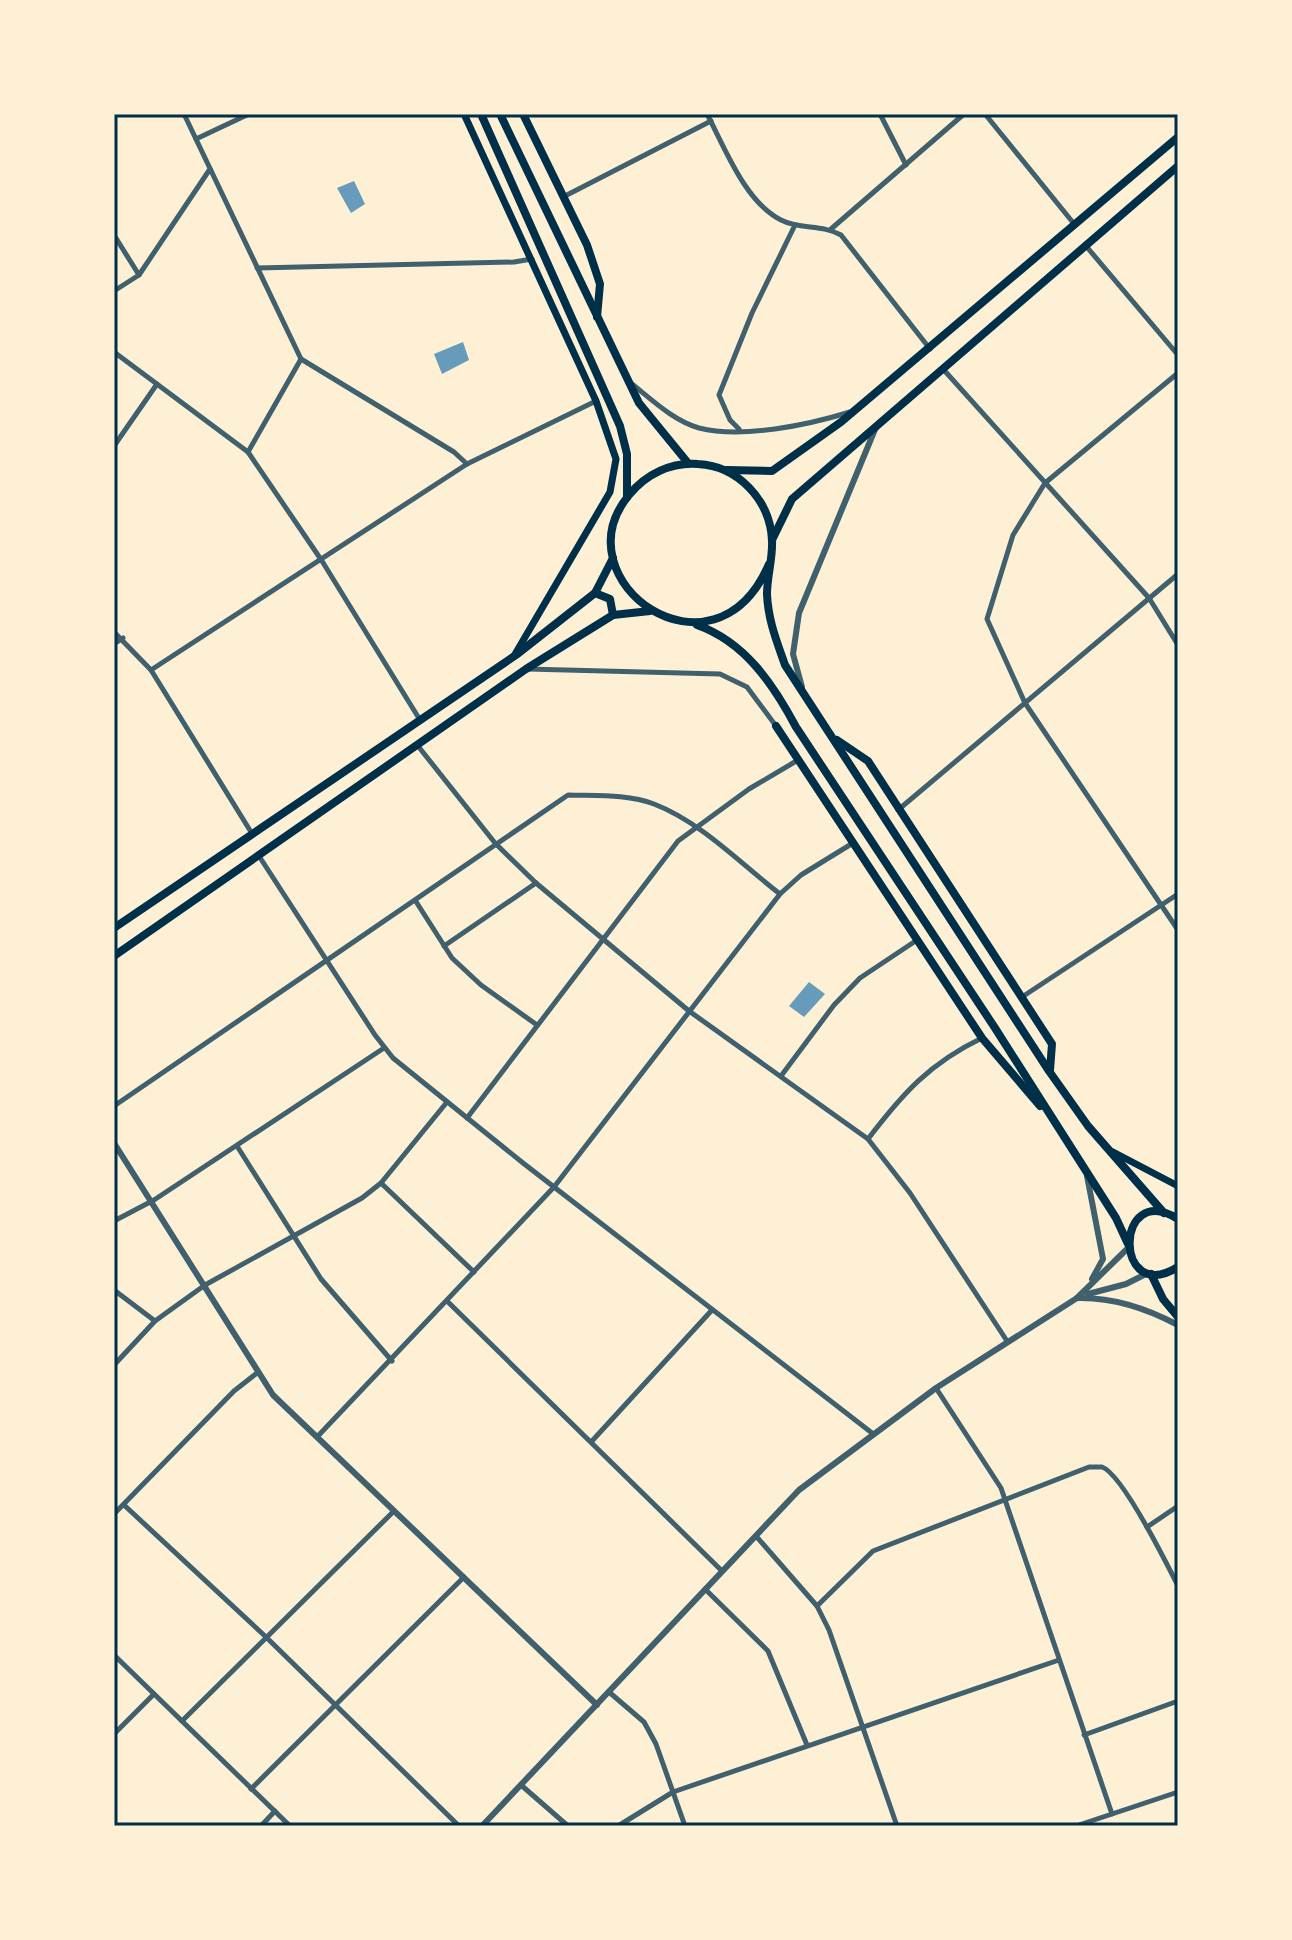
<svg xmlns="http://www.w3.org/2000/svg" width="1292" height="1940" viewBox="0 0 1292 1940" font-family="'PT Serif',serif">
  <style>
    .water { fill: #669bbc }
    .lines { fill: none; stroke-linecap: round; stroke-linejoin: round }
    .minor { stroke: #3f606c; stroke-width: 5 }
    .tertiary { stroke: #3f606c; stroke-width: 6 }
    .secondary { stroke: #003049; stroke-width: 7 }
    .primary { stroke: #003049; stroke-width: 8 }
    .neatline { fill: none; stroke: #003049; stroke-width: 3 }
  </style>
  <rect width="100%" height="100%" fill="#fdf0d5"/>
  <g class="water">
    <polygon points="354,181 365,204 351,213 337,188"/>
    <polygon points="463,342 469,360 442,374 434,354"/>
    <polygon points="809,982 825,994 804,1017 789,1006"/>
  </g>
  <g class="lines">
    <g class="minor">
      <polyline points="184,114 301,359 454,452 467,464"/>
      <path d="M707,114C725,148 745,202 781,220C800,230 822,224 841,235L930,349"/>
      <polyline points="880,114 906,165"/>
      <polyline points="985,114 1075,225"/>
      <polyline points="196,139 249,114"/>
      <polyline points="563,197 711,121"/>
      <polyline points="831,229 964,114"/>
      <polyline points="114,235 139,275"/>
      <polyline points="1086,246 1178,355"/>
      <polyline points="257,268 514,262 532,259"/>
      <polyline points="114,291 139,275 210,169"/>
      <polyline points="114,352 248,452 322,561 420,720"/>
      <polyline points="943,369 1149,598 1178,645"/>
      <polyline points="1178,373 1045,483 1013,535 987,619 1025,703 1178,930"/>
      <path d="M632,384C652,400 674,421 699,428C742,439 808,425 850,412"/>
      <polyline points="739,429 730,420 719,395 752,313 795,225"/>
      <polyline points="114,446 157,384"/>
      <polyline points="248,452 301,359"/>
      <polyline points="114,632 151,670 251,832"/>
      <polyline points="114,644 123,638"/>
      <polyline points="527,669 720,674 747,687 776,726"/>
      <polyline points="151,670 467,464 596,401"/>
      <polyline points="418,746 495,843 536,883 689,1011 868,1139 910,1193 1007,1341"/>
      <polyline points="898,810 1178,574"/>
      <polyline points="259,856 375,1035 393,1058 523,1163 872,1433"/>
      <polyline points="415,900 452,958 481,985 537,1025"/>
      <polyline points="444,946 536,883"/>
      <polyline points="1022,997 1178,894"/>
      <polyline points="781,1076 834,1005 860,978 917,940"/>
      <path d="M114,1106L568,795C595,796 628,794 654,804C701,822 741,864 780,894"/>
      <polyline points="467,1118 678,841 749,789 798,760"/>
      <path d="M868,1139C903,1093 930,1063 982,1038"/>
      <polyline points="237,1146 321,1279 392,1361"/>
      <polyline points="381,1183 474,1272"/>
      <polyline points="114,1221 154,1200 384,1048"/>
      <polyline points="114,1290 155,1321"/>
      <polyline points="447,1301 722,1571"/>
      <polyline points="114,1365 155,1321 205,1285 362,1198 381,1183 447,1102"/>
      <polyline points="936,1388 1001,1488 1112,1814"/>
      <polyline points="317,1437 554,1187 780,894 801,875 853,843"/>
      <polyline points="592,1441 712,1310"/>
      <polyline points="124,1505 266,1637 459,1826"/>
      <polyline points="114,1514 234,1391 257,1373"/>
      <polyline points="1147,1527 1178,1506"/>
      <polyline points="756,1536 817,1606 829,1630 897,1826"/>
      <polyline points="705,1589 768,1651 807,1745"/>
      <path d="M817,1606L873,1551L1089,1467C1090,1467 1101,1467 1102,1467C1122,1474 1167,1564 1178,1586"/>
      <polyline points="114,1655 290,1826"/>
      <polyline points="609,1692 644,1722 656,1744 685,1826"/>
      <polyline points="182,1721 394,1511"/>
      <polyline points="114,1734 154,1694"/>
      <polyline points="1084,1735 1178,1701"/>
      <polyline points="521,1785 568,1826"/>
      <polyline points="251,1789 464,1577"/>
      <polyline points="261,1826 275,1811"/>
      <polyline points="618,1826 673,1792 1059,1660"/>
      <polyline points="1076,1826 1178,1792"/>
    </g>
    <g class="tertiary">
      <polyline points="802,687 793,654 799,613 876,427"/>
      <polyline points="114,1143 273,1395 597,1705"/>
      <polyline points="1087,1176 1103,1259 1092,1279"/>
      <polyline points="1088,1294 1126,1284 1148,1273"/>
      <path d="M1077,1298C1113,1297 1146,1308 1178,1325"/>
      <polyline points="482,1826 799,1490 936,1388 1077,1298 1128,1248"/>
    </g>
    <g class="secondary">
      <polyline points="464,114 596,401 616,459 610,492 514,656"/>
      <polyline points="1113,1152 1178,1186"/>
    </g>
    <g class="primary">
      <polyline points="481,114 620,426 627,454 627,497"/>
      <polyline points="500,114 639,403 688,463"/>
      <polyline points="523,114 587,245 600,284 597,317"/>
      <polyline points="727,470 772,471 841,422 1178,137"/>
      <polyline points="772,540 792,499 1178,166"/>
      <path d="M769,564C714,692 558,581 629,495C646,474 671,462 698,464C738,466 770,500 772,540C773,558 767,576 767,594C768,620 777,642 785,665L1049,1071L1088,1126L1164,1213"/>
      <polyline points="595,593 610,599 613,615"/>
      <path d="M697,625C745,642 773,684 796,727L995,1028L1116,1218L1128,1244"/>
      <polyline points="776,726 982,1038 1040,1106"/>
      <polyline points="837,740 868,761 1052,1044 1050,1070"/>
      <polyline points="114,928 516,655 595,593 613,558"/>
      <polyline points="114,956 526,669 613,615 650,611"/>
      <path d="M1178,1219C1114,1179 1113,1307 1178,1267"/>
      <polyline points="1151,1274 1163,1299 1178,1317"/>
    </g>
  </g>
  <rect width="1292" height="1940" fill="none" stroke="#fdf0d5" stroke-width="232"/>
  <rect x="116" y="116" width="1060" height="1708" class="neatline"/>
</svg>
